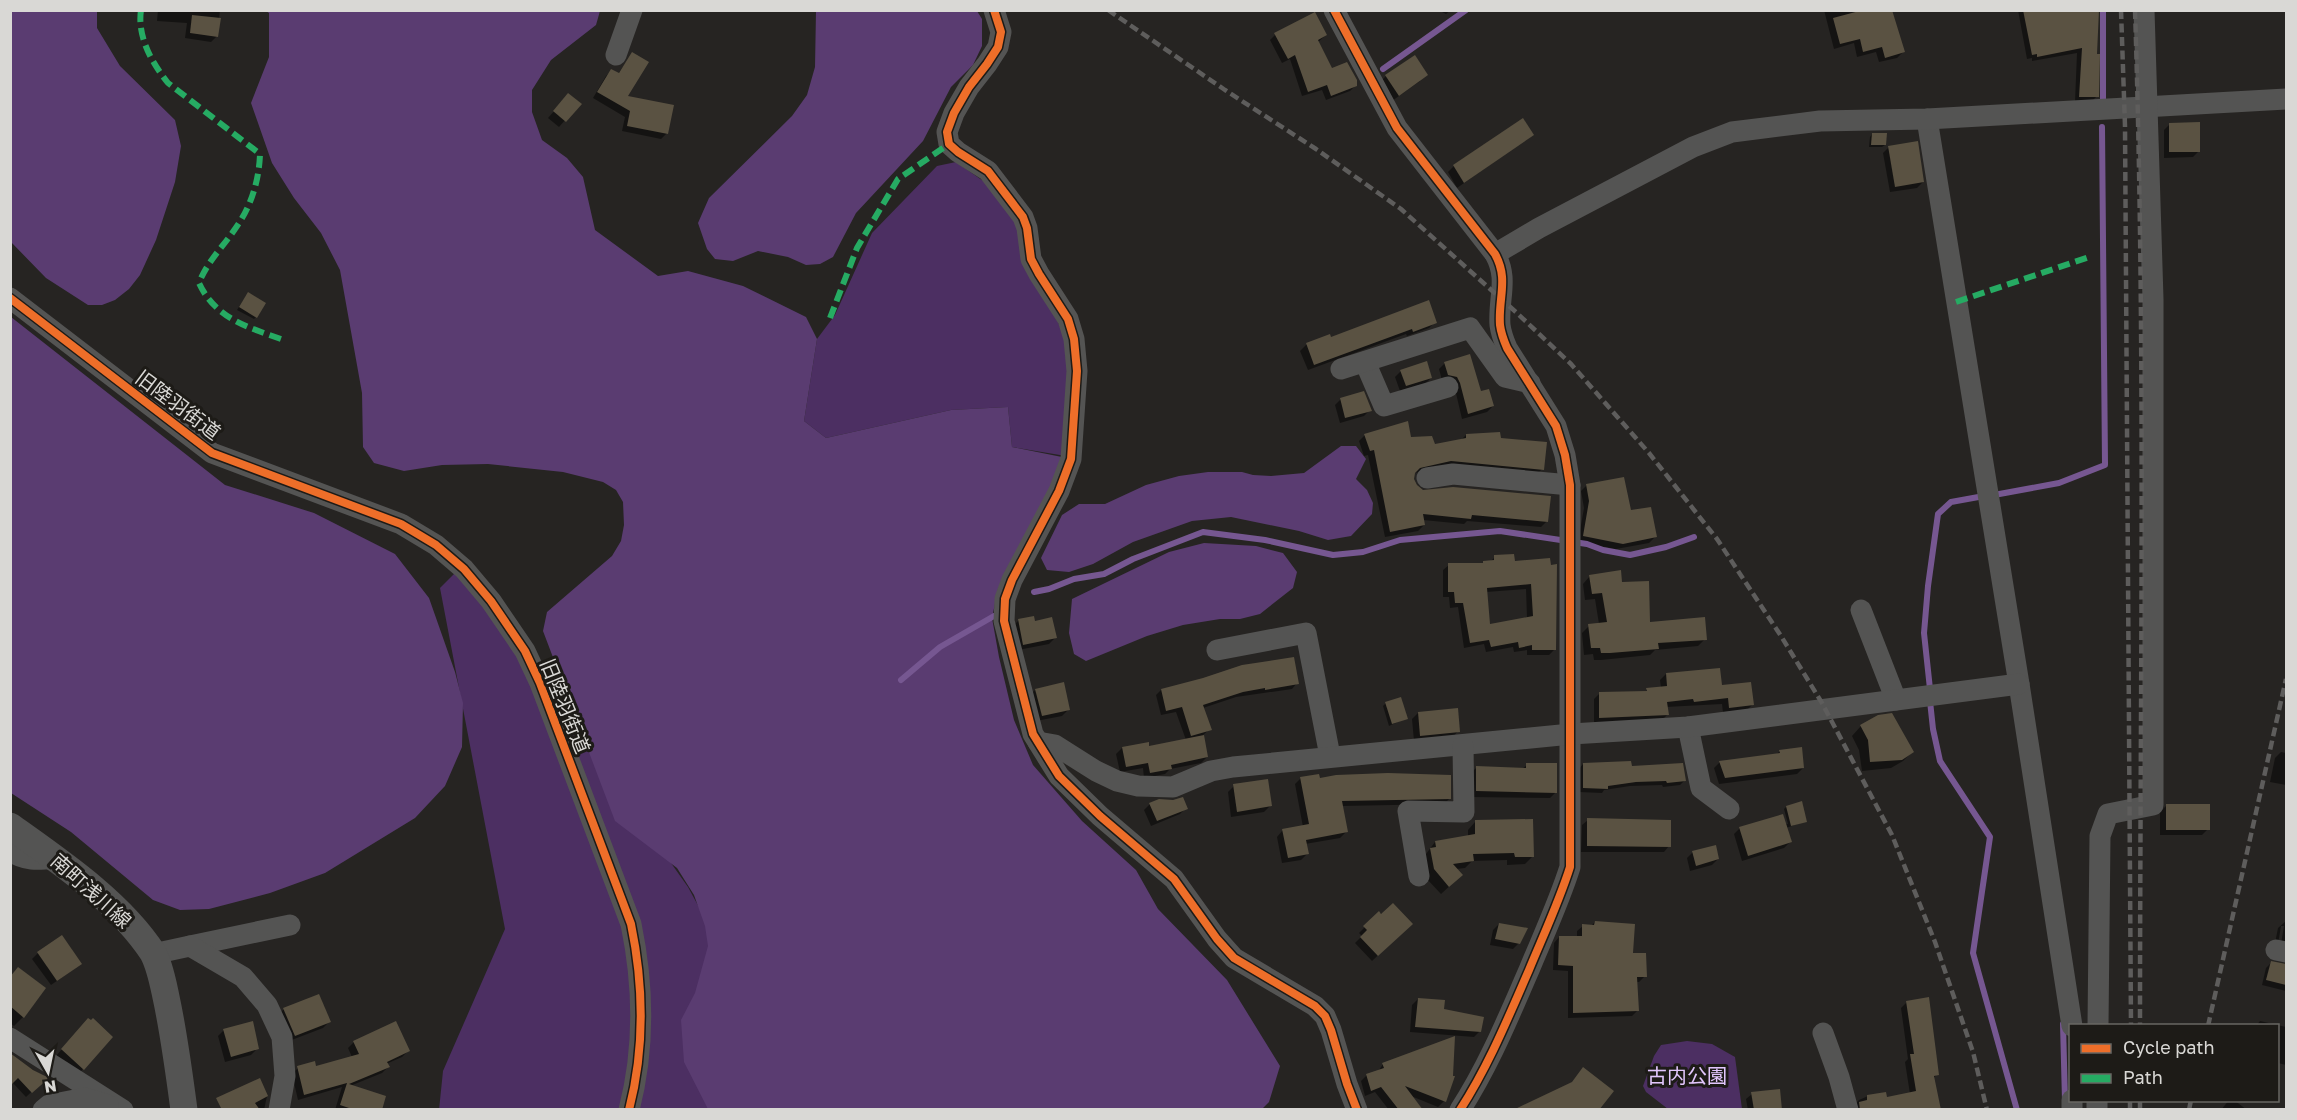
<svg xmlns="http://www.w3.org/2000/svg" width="2297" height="1120" viewBox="0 0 2297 1120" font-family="'Golos Text','Noto Sans JP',sans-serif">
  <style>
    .green { fill: #4c2f62 }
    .forest { fill: #5a3c71 }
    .shadow { fill: #0007; fill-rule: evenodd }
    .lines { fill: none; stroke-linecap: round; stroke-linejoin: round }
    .stream { stroke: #765791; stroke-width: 6 }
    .building { fill: #5a5242; fill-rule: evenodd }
    .minor { stroke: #545453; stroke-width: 21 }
    .tertiary { stroke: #545453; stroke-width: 27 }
    .rail { stroke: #5e5d5c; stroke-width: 4.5; stroke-dasharray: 9 4.5; stroke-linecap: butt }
    .quiet { stroke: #26ab63; stroke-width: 6; stroke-dasharray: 12 6; stroke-linecap: butt }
    .cycleway-casing { stroke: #1d1b17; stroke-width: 11 }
    .cycleway { stroke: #ee6e29; stroke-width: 8 }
    .labels { text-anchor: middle; stroke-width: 6; stroke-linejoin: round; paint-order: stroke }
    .street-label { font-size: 20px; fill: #d9d8d5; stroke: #1d1b17 }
    .park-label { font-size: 20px; fill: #e2c6fd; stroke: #1d1b17 }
  </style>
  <rect width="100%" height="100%" fill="#262422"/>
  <g class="green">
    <polygon points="956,162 986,183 1019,226 1069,349 1066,456 1012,447 1008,407 951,410 826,438 804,421 817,339 835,315 872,233 937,166"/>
    <polygon points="461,567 688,887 808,1109 439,1110 443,1071 505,929 440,588"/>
    <polygon points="1687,1041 1712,1044 1735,1057 1742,1109 1668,1109 1646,1092 1643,1086 1654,1056 1661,1045"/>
  </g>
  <g class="forest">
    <polygon points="10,11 97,11 97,28 120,66 175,120 181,146 175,182 156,240 140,275 129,289 115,300 102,305 88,305 46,278 11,242"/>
    <polygon points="266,11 600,11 596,25 551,60 532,90 532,112 542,140 567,158 583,177 595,230 658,276 688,271 743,286 806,317 817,339 804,421 826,438 951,410 1008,407 1012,447 1067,458 998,589 992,618 999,657 1014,720 1033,765 1082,821 1136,870 1158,909 1227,980 1280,1066 1269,1102 1262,1109 708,1109 684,1062 681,1020 695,993 708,946 705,926 694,895 677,868 615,821 543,631 547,612 612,556 621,541 624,525 623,502 616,490 603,482 563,472 488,464 442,465 404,471 374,463 363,447 362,393 340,270 321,233 294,198 272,163 251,103 269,57 269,13"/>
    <polygon points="816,11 977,11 982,19 982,46 973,65 951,87 923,141 856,213 833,257 820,264 806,265 788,257 758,251 733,261 715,259 707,249 698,223 709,198 792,116 807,95 815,67"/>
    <polygon points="11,317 225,485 314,513 395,554 429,598 455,672 463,703 462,747 445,786 415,818 325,873 270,893 209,909 180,910 153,900 71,832 11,793"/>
    <polygon points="1341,446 1356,446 1366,459 1356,479 1367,490 1373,503 1372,514 1351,536 1328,540 1299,531 1231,517 1192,521 1133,542 1093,564 1069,572 1047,570 1041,558 1062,515 1079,504 1105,504 1146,485 1179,476 1208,472 1242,472 1253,475 1271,476 1304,473"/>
    <polygon points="1204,543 1256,546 1283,553 1297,572 1293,588 1260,614 1240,619 1220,619 1183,625 1147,636 1086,661 1074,654 1069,633 1072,599 1169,552"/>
  </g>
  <g class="shadow">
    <polygon points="158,10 220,10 217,36 211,42 185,38 187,23 157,21"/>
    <polygon points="1438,10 1451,10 1446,14"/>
    <polygon points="1824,10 1891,10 1903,52 1897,58 1879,62 1876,52 1857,57 1854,43 1834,49"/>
    <polygon points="2018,10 2098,10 2095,55 2097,96 2092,101 2075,102 2077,53 2032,61 2032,58 2027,59"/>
    <polygon points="1275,35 1326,35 1318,42 1331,70 1355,86 1350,91 1326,100 1322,90 1302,96 1290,59 1282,63 1270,40"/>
    <polygon points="632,54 626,97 667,133 661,139 622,131 625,117 593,98 606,76 611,71 618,74"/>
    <polygon points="1386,76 1420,81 1392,101 1380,82"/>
    <polygon points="563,101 579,104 559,127 548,118"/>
    <polygon points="2170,124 2199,151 2193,157 2164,158 2164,130"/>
    <polygon points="1872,134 1885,145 1882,147 1869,147 1870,137"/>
    <polygon points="1532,135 1457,188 1448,172 1454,166"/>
    <polygon points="1889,147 1923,182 1917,188 1890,192 1883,153"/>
    <polygon points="246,296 256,317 254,319 237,310"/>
    <polygon points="1435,322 1429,328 1407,336 1406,334 1308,370 1300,351 1306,345 1329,336 1330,339"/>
    <polygon points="1445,363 1493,406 1487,412 1462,419 1455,389 1442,380 1439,369"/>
    <polygon points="1401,371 1431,378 1425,384 1400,391 1395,377"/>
    <polygon points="1341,399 1370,410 1364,416 1340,423 1335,405"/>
    <polygon points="1365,435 1409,438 1434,446 1461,440 1466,435 1499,439 1542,469 1536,475 1444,467 1414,473 1413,480 1416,486 1423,492 1547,521 1541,527 1467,521 1464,524 1423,520 1424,525 1418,531 1385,537 1368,455 1364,456 1359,441"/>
    <polygon points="1587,485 1629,512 1655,537 1649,543 1616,549 1578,542 1584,508 1581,491"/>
    <path d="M1495,557L1514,563L1549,559L1554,650L1549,655H1527V650L1514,652L1513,647L1486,652L1484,644L1464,648L1458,607L1450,608L1449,597H1443V570L1449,565L1481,564L1490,562ZM1526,589L1527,618L1489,626L1486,592Z"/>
    <polygon points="1590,576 1621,583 1648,623 1705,639 1698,646 1655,650 1650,655 1601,660 1594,660 1593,654 1584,655 1582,633 1589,626 1599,624 1595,599 1585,600 1583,584"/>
    <polygon points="1019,620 1034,623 1055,638 1049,644 1018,650 1013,626"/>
    <polygon points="1666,674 1752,705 1746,711 1723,713 1722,704 1666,707 1667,715 1661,721 1594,723 1594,699 1600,693 1644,693 1647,690 1661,688 1660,680"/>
    <polygon points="1297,683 1292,689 1236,697 1203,708 1210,729 1203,735 1207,757 1201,763 1170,769 1165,774 1144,778 1143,768 1120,772 1116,754 1122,748 1148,748 1186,740 1176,712 1161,715 1156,695 1161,690"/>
    <polygon points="1035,690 1068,710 1062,716 1036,721 1029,696"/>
    <polygon points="1386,703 1406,718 1389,726 1383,706"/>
    <polygon points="1418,713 1458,731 1453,737 1414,741 1412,719"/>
    <polygon points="1861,726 1912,752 1903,761 1891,768 1862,771 1859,750 1852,736"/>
    <polygon points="1780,751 1803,768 1797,774 1719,784 1714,768 1720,762 1776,755"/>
    <polygon points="2281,752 2286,753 2286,785 2270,782 2275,758"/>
    <polygon points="1583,764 1630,767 1685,780 1680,785 1663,787 1662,785 1630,786 1604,790 1602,793 1579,792 1579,769"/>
    <polygon points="1527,765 1556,792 1550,798 1471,797 1471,773 1477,767 1522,769"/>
    <polygon points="1301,778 1450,798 1444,804 1342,806 1346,832 1340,838 1305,844 1307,854 1301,860 1282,863 1277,837 1282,831 1303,827 1295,784"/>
    <polygon points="1234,786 1270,806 1264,812 1231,817 1228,792"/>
    <polygon points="1150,804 1186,808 1180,814 1151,826 1144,810"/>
    <polygon points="2166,806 2208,829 2202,835 2160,835 2160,812"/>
    <polygon points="1786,807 1806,821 1786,828 1790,842 1784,848 1742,861 1734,834 1740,828 1788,824 1784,809"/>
    <polygon points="1588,820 1669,846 1664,852 1581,852 1582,825"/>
    <polygon points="1475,822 1533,856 1525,864 1507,865 1507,860 1472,861 1465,868 1456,869 1453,883 1441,894 1426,878 1423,858 1435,842 1468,837 1468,830"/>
    <polygon points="1693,852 1718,859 1712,865 1690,871 1687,858"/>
    <polygon points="1379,913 1411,924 1372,961 1355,943 1362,936 1359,933"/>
    <polygon points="2286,921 2286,945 2281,944 2284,926 2281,926 2278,944 2275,943 2278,928"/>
    <polygon points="1595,922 1631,955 1645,976 1639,982 1636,982 1638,1010 1632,1016 1568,1018 1568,971 1553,970 1554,943 1559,937 1577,938 1577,931 1583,926 1591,926"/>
    <polygon points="1499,924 1519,943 1513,949 1490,945 1493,930"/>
    <polygon points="38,953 74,969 51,985 32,959"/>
    <polygon points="2271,963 2286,967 2286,991 2262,985 2266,968"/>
    <polygon points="10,977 23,1017 14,1026 10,1023"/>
    <polygon points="318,996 329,1022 323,1028 289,1041 278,1015 283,1010"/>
    <polygon points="1418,999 1442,1010 1480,1031 1474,1037 1410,1032 1412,1005"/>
    <polygon points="1907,1002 1937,1074 1933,1079 1939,1110 1853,1110 1853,1106 1859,1100 1868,1096 1885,1098 1910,1094 1905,1062 1908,1059 1901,1008"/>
    <polygon points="2260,1021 2286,1027 2286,1065 2278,1063 2278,1026 2256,1026"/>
    <polygon points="82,1026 83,1069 77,1075 56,1056"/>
    <polygon points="224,1030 257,1049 251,1055 225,1062 218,1036"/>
    <polygon points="354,1042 408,1051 402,1057 386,1064 388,1067 382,1073 350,1086 380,1110 335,1110 342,1087 298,1100 292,1074 298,1068 315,1068 352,1057 348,1048"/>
    <polygon points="14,1058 46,1078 26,1097 12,1082"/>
    <polygon points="1383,1064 1444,1101 1438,1107 1411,1096 1421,1110 1389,1110 1375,1092 1365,1096 1361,1081 1367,1075 1378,1072"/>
    <polygon points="1752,1094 1781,1110 1748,1110 1746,1099"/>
    <polygon points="267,1096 264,1110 227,1110"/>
    <polygon points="2229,1100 2234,1100 2247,1110 2221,1110"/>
  </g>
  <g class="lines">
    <g class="stream">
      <polyline points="1383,69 1466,10"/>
      <polyline points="2103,102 2103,10"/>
      <polyline points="1994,495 2059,483 2105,465 2102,127"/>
      <polyline points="1034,592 1049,589 1074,579 1104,574 1133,559 1203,532 1265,540 1333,555 1363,552 1400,540 1500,531 1587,544 1603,550 1630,555 1666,547 1694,537"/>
      <polyline points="901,680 940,647 994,616"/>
      <polyline points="1930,689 1924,633 1928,586 1938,514 1951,502 1984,496"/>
      <polyline points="1930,701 1933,729 1940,761 1990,837 1973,953 2017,1110"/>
      <polyline points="2063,1024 2065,1101"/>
    </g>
  </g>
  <g class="building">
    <polygon points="1863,10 1892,10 1905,52 1885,58 1882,47 1863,52 1860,39 1840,44 1833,18"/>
    <polygon points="2023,10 2099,10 2097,54 2100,54 2099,97 2079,97 2082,48 2037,57 2037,54 2032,55"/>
    <polygon points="1315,12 1327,35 1318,40 1332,68 1347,62 1357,80 1357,86 1331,96 1327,85 1308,92 1295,55 1288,59 1274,33"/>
    <polygon points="192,15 221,18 218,37 190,33"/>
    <polygon points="632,52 649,62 628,96 674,105 668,134 627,126 630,111 597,92 611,69 619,73"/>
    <polygon points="1415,55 1428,75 1399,96 1385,75"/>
    <polygon points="568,93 582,104 566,122 553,111"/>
    <polygon points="1523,118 1534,135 1464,183 1453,165"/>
    <polygon points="2200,122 2200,152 2169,152 2169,123"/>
    <polygon points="1872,133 1887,133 1886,145 1871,145"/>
    <polygon points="1918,141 1924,182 1895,187 1888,146"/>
    <polygon points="248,292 266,303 257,318 239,307"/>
    <polygon points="1429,300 1437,323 1413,332 1412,329 1314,365 1306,343 1330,334 1331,337"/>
    <polygon points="1470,354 1481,391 1489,389 1494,406 1468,414 1460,383 1457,377 1448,375 1444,362"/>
    <polygon points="1427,361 1432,378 1406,386 1400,370"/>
    <polygon points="1364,391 1372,411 1345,418 1340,398"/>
    <polygon points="1408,421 1411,437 1432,436 1435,444 1466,438 1466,434 1500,432 1501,438 1547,442 1544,470 1451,461 1420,468 1415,473 1414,479 1417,485 1423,490 1453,487 1551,496 1548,522 1472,515 1471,519 1423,514 1425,525 1390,532 1374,450 1370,451 1364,434"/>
    <polygon points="1624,477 1631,510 1651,507 1657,537 1623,544 1583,536 1589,501 1586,484"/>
    <path d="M1514,554L1515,561L1550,558L1551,565L1557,564L1556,650H1532V645L1519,648L1518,642L1491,647L1489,640L1470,643L1463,603H1455L1454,592H1448V563H1483V561L1494,560V555ZM1531,584L1533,616L1490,624L1487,588Z"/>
    <polygon points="1621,570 1622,582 1649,581 1650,622 1705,617 1707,640 1658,643 1659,649 1610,653 1601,653 1600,648 1591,648 1588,624 1607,622 1602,593 1592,594 1589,575"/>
    <polygon points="1034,616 1035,621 1052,617 1057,638 1023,645 1018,619"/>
    <polygon points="1294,657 1299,684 1265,690 1265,688 1243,692 1203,705 1212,730 1191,736 1182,707 1166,711 1161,689 1203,678 1242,665"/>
    <polygon points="1720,668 1722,685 1751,682 1754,705 1729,708 1728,698 1694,702 1693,699 1667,702 1669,715 1599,718 1599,692 1647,691 1646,688 1667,686 1666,673"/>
    <polygon points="1064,682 1070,710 1042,716 1035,689"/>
    <polygon points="1401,697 1408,719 1392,724 1385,702"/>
    <polygon points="1458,708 1460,732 1420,736 1418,712"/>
    <polygon points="1892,713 1914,752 1902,760 1870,762 1868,740 1860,725 1878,715"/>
    <polygon points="1204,735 1208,757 1171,765 1172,769 1150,773 1148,763 1126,767 1122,747 1149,742 1149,746"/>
    <polygon points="1802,747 1804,768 1725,778 1719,761 1780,753 1779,750"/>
    <polygon points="1631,761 1632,766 1683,763 1686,781 1667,783 1666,781 1636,782 1608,786 1608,789 1583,788 1583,763"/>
    <polygon points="1526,763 1557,763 1557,793 1476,791 1476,766 1526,768"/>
    <polygon points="1388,773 1451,775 1451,799 1342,801 1348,832 1306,840 1309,854 1288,858 1282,829 1309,824 1300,777 1319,774 1320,778 1336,775"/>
    <polygon points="1268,779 1272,806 1237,812 1233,784"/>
    <polygon points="1183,797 1188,809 1157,821 1149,803 1159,799 1173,800"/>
    <polygon points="1802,801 1807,822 1791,826 1786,806"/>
    <rect x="2166" y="804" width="44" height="26"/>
    <polygon points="1783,814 1792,842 1748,856 1739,827"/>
    <polygon points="1587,818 1671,820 1671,847 1587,846"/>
    <polygon points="1533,819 1534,857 1515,857 1514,853 1473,854 1474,861 1453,864 1463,875 1449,887 1434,869 1430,848 1436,847 1435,841 1475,834 1475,820"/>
    <polygon points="1716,845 1719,859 1696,866 1692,851"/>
    <polygon points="1393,903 1413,924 1378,956 1360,937 1367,930 1363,926 1379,911 1381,914"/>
    <polygon points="1595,921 1635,924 1633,953 1646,953 1647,977 1637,977 1639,1011 1573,1013 1573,966 1558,965 1559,936 1582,936 1582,924 1594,925"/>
    <polygon points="1499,923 1528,928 1520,944 1495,939"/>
    <polygon points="62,935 82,964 57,981 37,952"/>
    <polygon points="2271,961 2286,964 2286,985 2266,980"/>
    <polygon points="18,967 46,988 24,1018 10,1006 10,977"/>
    <polygon points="319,994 331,1022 295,1036 283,1008"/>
    <polygon points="1929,997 1939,1075 1934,1076 1941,1110 1860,1110 1859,1102 1867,1100 1867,1095 1886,1092 1887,1097 1916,1091 1910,1054 1914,1054 1906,1001"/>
    <polygon points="1418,998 1445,1000 1444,1009 1484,1017 1481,1032 1415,1027"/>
    <polygon points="88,1018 91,1020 93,1018 113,1037 84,1070 61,1049"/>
    <polygon points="253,1021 259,1049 231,1057 223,1029"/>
    <polygon points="396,1021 410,1051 387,1062 390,1067 349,1084 386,1096 382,1110 355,1110 340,1105 347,1083 304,1095 297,1066 315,1061 316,1066 359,1054 353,1041"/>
    <polygon points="1455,1036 1453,1076 1455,1076 1446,1102 1405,1086 1423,1110 1399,1110 1381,1087 1371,1091 1366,1074 1384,1068 1382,1063"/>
    <polygon points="10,1053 33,1070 49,1078 32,1093 18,1078 10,1086"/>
    <polygon points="1583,1067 1614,1091 1599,1110 1513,1110 1572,1082"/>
    <polygon points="260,1078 268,1096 255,1103 260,1110 222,1110 216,1098"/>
    <polygon points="1780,1089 1782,1110 1754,1110 1751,1092"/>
  </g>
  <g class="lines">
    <g class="minor">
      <polyline points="994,10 1001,32 998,47 987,64 969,87 954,113 947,132 949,144 958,152 988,171 1023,217 1027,228 1031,259 1039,274 1068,319 1074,339 1077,371 1071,459 1059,491 1012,580 1005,599 1004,621 1033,734 1059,776 1100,816 1174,879 1217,939 1234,958 1315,1006 1325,1016 1331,1030 1347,1084 1357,1110"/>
      <path d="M1334,10L1397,128L1495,254C1509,279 1498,298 1500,325C1501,333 1504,341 1507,348L1556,426L1565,455L1570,485V867C1559,902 1543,936 1529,970C1508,1018 1489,1065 1460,1110"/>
      <polyline points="616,55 632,10"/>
      <polyline points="1927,119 2019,684 2072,1026"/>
      <polyline points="1495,254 1539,228 1693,147 1732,132 1820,121 1927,119 2286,99"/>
      <path d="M10,298L212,453L401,524L436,545L464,569L491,601L525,651L540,683L631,924C644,987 645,1048 629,1110"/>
      <polyline points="1365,362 1384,406 1448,387"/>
      <polyline points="1341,369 1470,328 1505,377 1530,383"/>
      <polyline points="1427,478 1453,474 1570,485"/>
      <polyline points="1861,610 1896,700"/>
      <polyline points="1217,650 1306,633 1330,756"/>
      <polyline points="1688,727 1701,788 1729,809"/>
      <polyline points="1038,742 1055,745 1096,771 1117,781 1138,786 1173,787 1211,771 1233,767 1571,734 1688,727 2019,684"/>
      <path d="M10,851C24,861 38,860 55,858"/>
      <polyline points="1419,876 1408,811 1464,812 1463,746"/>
      <polyline points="190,946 290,925"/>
      <polyline points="2276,950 2286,952"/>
      <polyline points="153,954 190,946 243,977 267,1005 282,1037 285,1076 279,1110"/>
      <polyline points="2098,1026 2100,836 2108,814 2153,805 2153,299 2144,10"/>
      <polyline points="1823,1033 1839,1077 1848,1110"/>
      <polyline points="10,1038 123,1110"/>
      <polyline points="43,1110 49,1105 85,1098 108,1105"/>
      <polyline points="2072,1110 2072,1100"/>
      <polyline points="2097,1110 2097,1100"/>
    </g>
    <path class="tertiary" d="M10,826C59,861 120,902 153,953C160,966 163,983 166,997C174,1034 179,1072 184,1110"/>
    <g class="rail">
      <polyline points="1108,10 1225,90 1316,149 1401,209 1518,314 1571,364 1649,453 1717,539 1781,636 1822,703 1892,835 1935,942 1973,1052 1987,1110"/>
      <polyline points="2121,10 2125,126 2131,1026"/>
      <path d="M2135,10C2146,349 2140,687 2140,1026"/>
      <polyline points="2208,1026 2286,679"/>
      <polyline points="2140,1100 2140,1110"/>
      <polyline points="2130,1110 2130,1100"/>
      <polyline points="2189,1110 2191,1100"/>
    </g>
    <g class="quiet">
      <path d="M141,10C137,37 152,63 168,83L260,154C259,181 251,207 235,229C222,248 207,262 199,283C215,318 247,327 281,339"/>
      <polyline points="1956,302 2092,256"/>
      <polyline points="830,318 857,248 898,179 949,144"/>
    </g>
    <defs>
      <g id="cycleway">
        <polyline points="994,10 1001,32 998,47 987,64 969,87 954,113 947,132 949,144 958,152 988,171 1023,217 1027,228 1031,259 1039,274 1068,319 1074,339 1077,371 1071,459 1059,491 1012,580 1005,599 1004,621 1033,734 1059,776 1100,816 1174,879 1217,939 1234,958 1315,1006 1325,1016 1331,1030 1347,1084 1357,1110"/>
        <path d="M1334,10L1397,128L1495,254C1509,279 1498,298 1500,325C1501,333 1504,341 1507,348L1556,426L1565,455L1570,485V867C1559,902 1543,936 1529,970C1508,1018 1489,1065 1460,1110"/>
        <path d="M10,298L212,453L401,524L436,545L464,569L491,601L525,651L540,683L631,924C644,987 645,1048 629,1110"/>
      </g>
    </defs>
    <use href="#cycleway" class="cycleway-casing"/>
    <use href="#cycleway" class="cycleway"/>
  </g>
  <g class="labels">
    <g class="street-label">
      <text transform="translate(178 405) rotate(37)" y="7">旧陸羽街道</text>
      <text transform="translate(565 706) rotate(68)" y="7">旧陸羽街道</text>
      <text transform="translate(91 891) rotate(42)" y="7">南町浅川線</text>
    </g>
    <g class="park-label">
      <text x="1687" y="1083">古内公園</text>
    </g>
  </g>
  <rect width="2297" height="1120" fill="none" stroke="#d9d8d5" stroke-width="24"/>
  <rect x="2069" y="1024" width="210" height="78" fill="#1d1b17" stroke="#686763" stroke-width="1.5"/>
  <rect x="2081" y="1044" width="30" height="9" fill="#ee6e29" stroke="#686763" stroke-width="1.5"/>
  <text x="2123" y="1054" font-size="18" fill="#d9d8d5">Cycle path</text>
  <rect x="2081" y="1074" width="30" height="9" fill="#26ab63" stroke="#686763" stroke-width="1.5"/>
  <text x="2123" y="1084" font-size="18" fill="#d9d8d5">Path</text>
  <g transform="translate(48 1072) rotate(171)" stroke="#1d1b17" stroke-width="4.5" paint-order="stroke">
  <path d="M0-4.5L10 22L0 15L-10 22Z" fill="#d9d8d5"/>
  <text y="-9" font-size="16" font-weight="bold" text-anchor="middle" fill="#d9d8d5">N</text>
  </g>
</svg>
